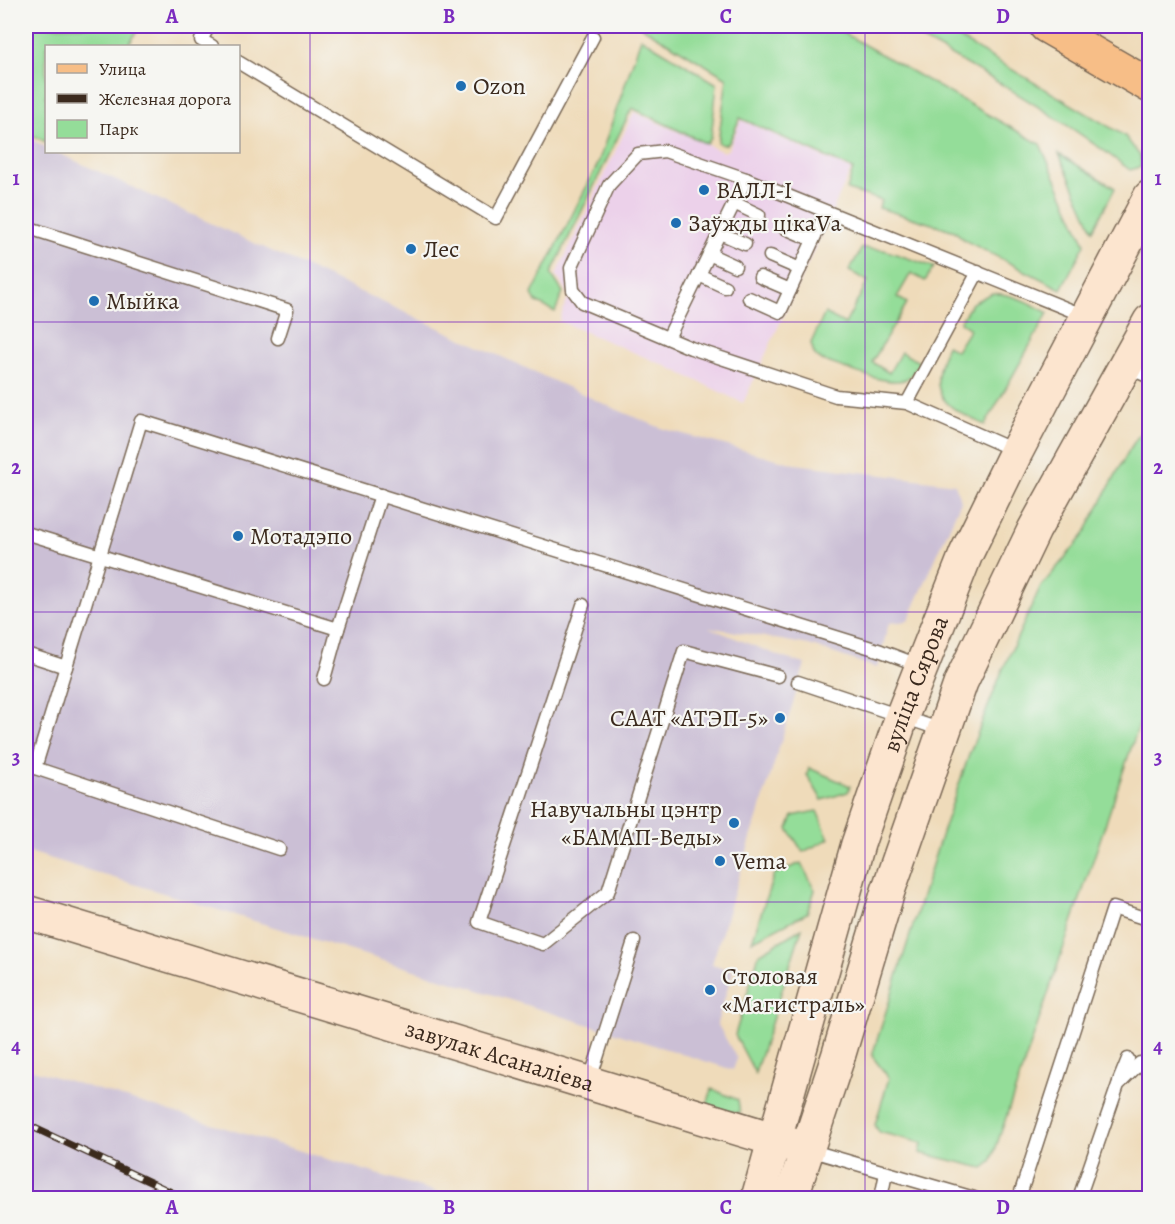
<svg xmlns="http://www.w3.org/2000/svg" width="1175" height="1224" viewBox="0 0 1175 1224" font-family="Alegreya,serif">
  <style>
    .built { fill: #ecd1ea }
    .industrial { fill: #cbbfd5 }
    .green { fill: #94dd99; stroke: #68845c; stroke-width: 1.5 }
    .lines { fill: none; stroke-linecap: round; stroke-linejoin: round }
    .lane-casing { stroke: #7a6855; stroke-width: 15 }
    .secondary-casing { stroke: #7a6855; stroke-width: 36 }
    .primary-casing { stroke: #7a6855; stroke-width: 36 }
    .lane { stroke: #fff; stroke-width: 12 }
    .secondary { stroke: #fce5cf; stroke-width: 33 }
    .primary { stroke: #f7be87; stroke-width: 33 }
    .rail-casing { stroke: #3b2a1e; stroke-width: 7 }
    .rail { stroke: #f6f6f2; stroke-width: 4.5; stroke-dasharray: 14; stroke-linecap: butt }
    .grid { fill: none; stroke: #7b2cbf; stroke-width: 1.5; stroke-opacity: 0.55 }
    .poi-dot { fill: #1f6fb2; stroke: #f6f6f2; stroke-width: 2 }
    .labels { text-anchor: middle; stroke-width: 4.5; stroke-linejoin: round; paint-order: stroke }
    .poi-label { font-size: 24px; fill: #3b2a1e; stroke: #f6f6f2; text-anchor: start }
    .street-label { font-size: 24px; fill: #3b2a1e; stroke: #f6f6f2 }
    .neatline { fill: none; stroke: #7b2cbf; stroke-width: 2 }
    .grid-label { font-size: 20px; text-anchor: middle; font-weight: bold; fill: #7b2cbf }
  </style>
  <rect width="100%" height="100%" fill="#f6f6f2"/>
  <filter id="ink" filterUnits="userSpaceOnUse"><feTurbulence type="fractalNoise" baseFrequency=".0167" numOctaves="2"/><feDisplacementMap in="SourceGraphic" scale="12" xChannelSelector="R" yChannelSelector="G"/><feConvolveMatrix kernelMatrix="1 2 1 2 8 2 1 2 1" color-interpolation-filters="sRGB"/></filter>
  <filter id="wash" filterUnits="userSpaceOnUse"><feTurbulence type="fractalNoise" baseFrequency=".008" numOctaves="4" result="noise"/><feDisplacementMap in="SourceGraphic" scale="24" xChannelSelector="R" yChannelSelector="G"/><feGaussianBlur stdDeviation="1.35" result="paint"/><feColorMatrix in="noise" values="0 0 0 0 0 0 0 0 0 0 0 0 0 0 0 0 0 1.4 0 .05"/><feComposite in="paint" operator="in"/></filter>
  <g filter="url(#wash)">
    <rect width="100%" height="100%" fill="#efdbba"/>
    <polygon class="built" points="634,112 723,152 728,150 741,120 851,170 743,403 666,366 559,321 569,296 556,275"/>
    <g class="industrial">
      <polygon points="26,137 46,147 46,152 56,152 613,408 661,428 795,464 955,484 961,501 908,621 889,623 877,668 809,645 708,627 784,658 805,664 712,964 733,971 717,1023 737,1059 733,1070 453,982 26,851"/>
      <polygon points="26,1068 457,1198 26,1198"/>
    </g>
    <g class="green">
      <polygon points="26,26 140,26 128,46 46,46 46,142 26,132"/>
      <polygon points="640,26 831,26 1040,144 1085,244 1061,289 964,240 955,231 879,208 881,200 847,190 853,169 740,118 729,143 724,145 718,143 727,78"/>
      <path d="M897,26H938L1125,136L1140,156L1141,167L1130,170C1057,114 977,69 897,26Z"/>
      <polygon points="641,38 717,84 711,138 707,144 632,108 551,274 563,292 555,312 536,302 532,294 597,166"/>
      <polygon points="1059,154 1115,188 1093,230"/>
      <path d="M862,248L884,250L934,267L925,281L911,273L897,297L907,303L872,362L889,373L901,352L919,362C916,369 912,377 904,380C885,386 841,366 821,360L814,354L811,343L825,313L845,324L868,281L849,271Z"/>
      <path d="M992,293C1014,294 1030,303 1048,313L985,425C940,405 927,394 947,345L956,351L970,329L960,322L972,303Z"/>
      <polygon points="1149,419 1149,695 991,1162 983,1168 920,1153 922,1143 879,1132 875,1125 889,1078 872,1056 942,833 969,755 1002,671 1040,588 1083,536 1128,452"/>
      <polygon points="809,768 850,786 848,792 822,800 807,775"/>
      <polygon points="817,811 829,839 803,852 788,829 793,816"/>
      <polygon points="801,863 815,890 807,913 752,941 774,874"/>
      <polygon points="802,928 755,1073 735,1035 759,954"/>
      <polygon points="712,1089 738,1100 740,1113 705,1111"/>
    </g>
  </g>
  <g filter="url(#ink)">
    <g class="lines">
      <defs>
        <g id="lane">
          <polyline points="209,26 201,40 212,46"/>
          <polyline points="238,62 496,218 593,37"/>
          <polyline points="734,203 759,215"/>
          <polyline points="26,227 287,310 278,338"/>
          <polyline points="783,227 813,240"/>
          <polyline points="720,233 745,244"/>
          <polyline points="709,254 735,266"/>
          <polyline points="770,256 800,269"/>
          <polyline points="699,275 725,287"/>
          <polyline points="760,277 790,290"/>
          <polyline points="749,298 780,312 826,212"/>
          <polyline points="668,338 746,179"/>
          <polyline points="1126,367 1150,377"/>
          <polyline points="907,403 978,272"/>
          <polyline points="1016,451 907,403 836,396 691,348 582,302 573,290 571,268 609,185 638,154 665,151 746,179 1085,316"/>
          <polyline points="26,533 338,629 381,495"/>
          <polyline points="583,605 479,922 543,944 608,892 684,651 778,676"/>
          <polyline points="26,654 66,667"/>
          <polyline points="324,679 338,629"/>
          <polyline points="798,682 942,730"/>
          <polyline points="26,765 35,768 141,421 881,651 921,666"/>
          <polyline points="35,768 279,849"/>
          <polyline points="1119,1081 1128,1059"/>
          <polyline points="589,1083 634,941"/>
          <polyline points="809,1150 974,1198"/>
          <polyline points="881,1198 886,1173"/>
          <polyline points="1019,1198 1113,908 1150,920"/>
          <polyline points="1079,1198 1118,1085 1140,1063"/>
        </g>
        <g id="secondary">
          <path id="s1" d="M26,912L796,1146"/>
          <path id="s2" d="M758,1198L858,844L902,716L966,554L1016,452L1150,197"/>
          <polyline points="791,1198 838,1057 888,891 961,682 1034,530 1150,321"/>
        </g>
        <polyline id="primary" points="1046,26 1150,86"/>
      </defs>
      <use href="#lane" class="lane-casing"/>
      <use href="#secondary" class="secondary-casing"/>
      <use href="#primary" class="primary-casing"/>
      <use href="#lane" class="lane"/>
      <use href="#secondary" class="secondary"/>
      <use href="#primary" class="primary"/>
      <defs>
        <polyline id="rail" points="26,1124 184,1198"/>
      </defs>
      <use href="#rail" class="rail-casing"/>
      <use href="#rail" class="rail"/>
    </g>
  </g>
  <path class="grid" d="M310,26V1198M588,26V1198M865,26V1198M26,322H1150M26,612H1150M26,902H1150"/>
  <g class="poi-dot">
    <circle cx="461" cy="86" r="6"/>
    <circle cx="704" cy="190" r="6"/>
    <circle cx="676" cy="223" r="6"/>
    <circle cx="411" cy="249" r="6"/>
    <circle cx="94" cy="301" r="6"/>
    <circle cx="238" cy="536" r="6"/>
    <circle cx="780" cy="718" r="6"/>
    <circle cx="734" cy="823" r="6"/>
    <circle cx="720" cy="861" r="6"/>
    <circle cx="710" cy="990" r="6"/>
  </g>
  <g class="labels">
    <g class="poi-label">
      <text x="473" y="94">Ozon</text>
      <text x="716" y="198">ВАЛЛ-І</text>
      <text x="688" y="231">Заўжды цікаVа</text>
      <text x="423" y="257">Лес</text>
      <text x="106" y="309">Мыйка</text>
      <text x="250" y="544">Мотадэпо</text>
      <text x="768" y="726" text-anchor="end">СААТ «АТЭП-5»</text>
      <text x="722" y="817" text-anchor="end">Навучальны цэнтр<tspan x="722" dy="28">«БАМАП-Веды»</tspan></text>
      <text x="732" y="869">Vema</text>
      <text x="722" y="984">Столовая<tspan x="722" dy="28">«Магистраль»</tspan></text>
    </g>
    <g class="street-label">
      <text dy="8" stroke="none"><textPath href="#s2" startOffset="538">вуліца Сярова</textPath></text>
      <text dy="8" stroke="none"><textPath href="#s1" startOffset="495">завулак Асаналіева</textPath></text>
    </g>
  </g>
  <rect width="1175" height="1224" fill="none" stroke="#f6f6f2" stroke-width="66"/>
  <rect x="45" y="45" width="195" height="108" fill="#f6f6f2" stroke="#aba49d" stroke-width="1.5"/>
  <rect x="57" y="64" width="30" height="9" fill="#f7be87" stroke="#aba49d" stroke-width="1.5"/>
  <text x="99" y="75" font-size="18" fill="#3b2a1e">Улица</text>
  <rect x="57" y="94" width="30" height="9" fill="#3b2a1e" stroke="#aba49d" stroke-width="1.5"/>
  <text x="99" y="105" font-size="18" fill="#3b2a1e">Железная дорога</text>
  <rect x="57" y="120" width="30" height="18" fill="#94dd99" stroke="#aba49d" stroke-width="1.5"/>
  <text x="99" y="135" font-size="18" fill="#3b2a1e">Парк</text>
  <rect x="33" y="33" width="1109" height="1158" class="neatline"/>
  <g class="grid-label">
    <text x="172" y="23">A</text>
    <text x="449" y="23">B</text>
    <text x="726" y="23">C</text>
    <text x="1003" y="23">D</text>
    <text x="16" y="185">1</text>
    <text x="1158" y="185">1</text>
    <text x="16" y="474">2</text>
    <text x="1158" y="474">2</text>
    <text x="16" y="764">3</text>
    <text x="1158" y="764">3</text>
    <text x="16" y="1053">4</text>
    <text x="1158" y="1053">4</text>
    <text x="172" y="1214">A</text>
    <text x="449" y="1214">B</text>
    <text x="726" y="1214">C</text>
    <text x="1003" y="1214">D</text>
  </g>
</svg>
